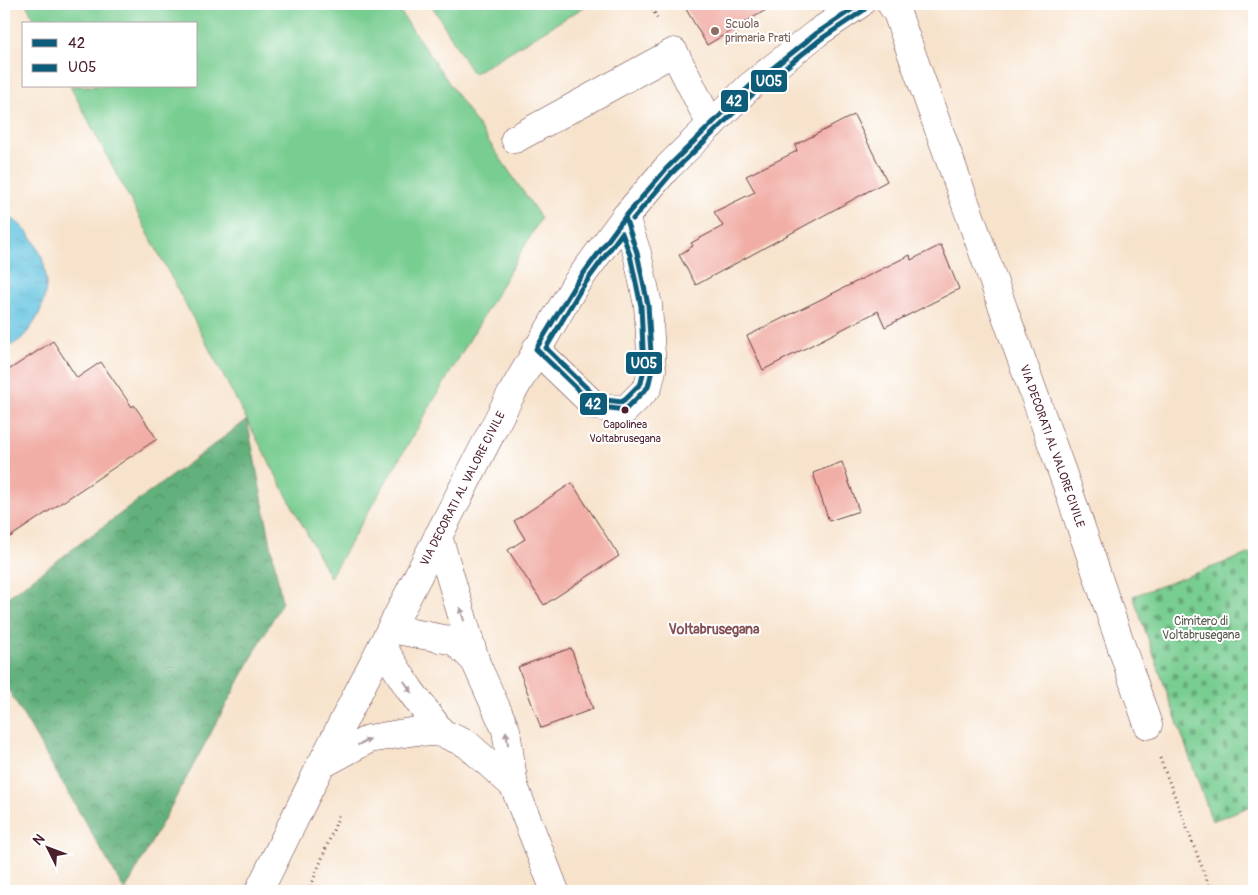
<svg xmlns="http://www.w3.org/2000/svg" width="1258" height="895" viewBox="0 0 1258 895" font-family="Pangolin,sans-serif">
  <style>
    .forest { fill: url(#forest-crowns); stroke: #566853 }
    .cemetery { fill: url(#cemetery-stones); stroke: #61765e }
    .park { fill: #78cd91; stroke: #61765e }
    .water { fill: url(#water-ripples); stroke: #567085 }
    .building { fill: #f1aea6 }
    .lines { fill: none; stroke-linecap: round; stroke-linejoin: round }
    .minor-casing { stroke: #643c43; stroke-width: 29 }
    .path { stroke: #643c43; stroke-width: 3; stroke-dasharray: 1 4; stroke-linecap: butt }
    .minor { stroke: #fff; stroke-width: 28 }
    .bus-1-casing { stroke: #fff; stroke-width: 9 }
    .bus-2-casing { stroke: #fff; stroke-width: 9 }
    .bus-1 { stroke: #0c5c7a; stroke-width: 5 }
    .bus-2 { stroke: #0c5c7a; stroke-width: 5 }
    .oneway { fill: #ae9aa0 }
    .education-dot { fill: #8d6e63; stroke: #fff; stroke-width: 2 }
    .bus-dot { fill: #4a1f2b; stroke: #fff; stroke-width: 2 }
    .labels { text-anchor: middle; stroke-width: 4; stroke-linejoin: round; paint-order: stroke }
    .bus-label { font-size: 11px; fill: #4a1f2b; stroke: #fff }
    .education-label { font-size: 12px; fill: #785e54; stroke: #fff; text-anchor: start }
    .street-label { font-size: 12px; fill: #4a1f2b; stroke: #fff }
    .park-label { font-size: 12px; fill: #5a5c4f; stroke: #fff }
    .neighbourhood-label { font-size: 14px; font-weight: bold; fill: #845156; stroke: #fff }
    .line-badge { stroke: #fff; stroke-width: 2 }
    .badge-label { font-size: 14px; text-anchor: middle; font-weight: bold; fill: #fff }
  </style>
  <defs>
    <pattern id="forest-crowns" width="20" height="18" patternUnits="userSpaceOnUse" patternTransform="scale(1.25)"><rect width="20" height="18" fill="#62b07b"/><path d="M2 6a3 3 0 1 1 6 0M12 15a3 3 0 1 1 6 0" fill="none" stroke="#538f65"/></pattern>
    <pattern id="cemetery-stones" width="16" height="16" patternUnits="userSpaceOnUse" patternTransform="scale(1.25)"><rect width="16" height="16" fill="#78cd91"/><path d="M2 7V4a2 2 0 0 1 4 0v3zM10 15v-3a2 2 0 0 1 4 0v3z" fill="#64a677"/></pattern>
    <pattern id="water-ripples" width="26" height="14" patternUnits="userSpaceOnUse" patternTransform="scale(1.25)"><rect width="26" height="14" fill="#61c2df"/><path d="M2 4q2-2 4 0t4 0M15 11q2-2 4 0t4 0" fill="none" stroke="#56a6c0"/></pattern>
  </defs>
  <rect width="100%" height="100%" fill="#fff"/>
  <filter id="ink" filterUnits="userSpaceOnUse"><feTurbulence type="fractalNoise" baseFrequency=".02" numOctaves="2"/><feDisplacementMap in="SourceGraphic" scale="10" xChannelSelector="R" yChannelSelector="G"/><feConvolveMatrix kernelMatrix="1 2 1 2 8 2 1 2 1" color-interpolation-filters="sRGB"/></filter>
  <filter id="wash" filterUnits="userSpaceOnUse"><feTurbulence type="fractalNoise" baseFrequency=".0096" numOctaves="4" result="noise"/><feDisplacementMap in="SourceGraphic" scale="20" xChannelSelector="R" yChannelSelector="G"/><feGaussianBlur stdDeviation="1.12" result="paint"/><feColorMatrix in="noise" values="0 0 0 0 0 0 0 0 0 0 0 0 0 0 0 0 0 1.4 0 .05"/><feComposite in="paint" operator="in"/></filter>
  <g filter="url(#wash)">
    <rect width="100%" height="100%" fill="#f7e3cc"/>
    <polygon class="forest" points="247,420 282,602 125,891 4,682 4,600"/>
    <polygon class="cemetery" points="1254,552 1254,805 1212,821 1133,596"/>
    <g class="park">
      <polygon points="26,4 395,4 541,218 330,577 70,86 196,86 196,24 37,24"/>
      <polygon points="431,4 589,4 473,74"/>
    </g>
    <path class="water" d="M4,213C50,240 61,297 23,337C18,342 10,346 4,350Z"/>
    <g id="blocks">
      <g class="building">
        <polygon points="683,4 776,4 707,45"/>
        <polygon points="854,115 887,181 696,285 679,255 693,246 691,243 723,226 714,212 755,192 746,176 797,151 795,145"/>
        <polygon points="941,245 959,289 885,327 878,311 763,370 747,336 910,255 911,260"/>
        <polygon points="53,341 77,378 101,362 132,407 134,405 157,439 4,541 4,373"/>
        <polygon points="842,462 859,511 829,521 813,473"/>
        <polygon points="572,483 619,556 544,605 508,550 525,539 514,521"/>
        <polygon points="571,648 593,709 541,728 518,667"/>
      </g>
    </g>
  </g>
  <g filter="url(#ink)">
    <use href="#blocks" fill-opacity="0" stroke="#643c43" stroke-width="1"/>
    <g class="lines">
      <defs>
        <g id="minor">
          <path id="s1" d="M891,4L897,13L1066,483L1148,725"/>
          <polyline points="515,139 674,52 711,125"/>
          <polyline points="536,349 595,406 625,410 648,387 652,370 648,305 637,253 625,217"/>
          <polyline points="438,536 475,659"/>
          <polyline points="391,629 455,641 475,661 506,730 514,786 555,891"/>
          <polyline points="382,646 410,690 442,733 467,744 514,786"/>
          <polyline points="321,765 369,739 416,731 442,733"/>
          <path id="s2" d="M259,891L321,765L509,398L575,285L625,217L666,169L749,87L817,33L860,4"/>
        </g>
      </defs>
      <use href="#minor" class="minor-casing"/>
      <g class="path">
        <polyline points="650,4 658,20"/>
        <polyline points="1160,758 1211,891"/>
        <polyline points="309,891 338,818 338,815"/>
      </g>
      <use href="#minor" class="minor"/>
      <defs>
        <g id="bus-1">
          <polygon points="625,217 637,253 648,305 652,370 648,387 625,410 595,406 536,349 575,285"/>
          <polyline points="625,217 666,169 749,87 817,33 860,4"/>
        </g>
        <g id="bus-2">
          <polyline points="633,219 671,174 754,93 821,39 864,10"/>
          <polygon points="622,233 630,255 641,306 644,369 641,383 622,402 598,399 546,348 581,289"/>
        </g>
      </defs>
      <use href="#bus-1" class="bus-1-casing"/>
      <use href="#bus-2" class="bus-2-casing"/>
      <use href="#bus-1" class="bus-1"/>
      <use href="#bus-2" class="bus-2"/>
    </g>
    <defs><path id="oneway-solid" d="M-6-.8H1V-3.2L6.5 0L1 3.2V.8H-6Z" transform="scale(1.25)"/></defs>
    <g class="oneway">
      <use href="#oneway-solid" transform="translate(462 614) rotate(-107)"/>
      <use href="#oneway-solid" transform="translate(408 687) rotate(56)"/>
      <use href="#oneway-solid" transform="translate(507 738) rotate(-99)"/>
      <use href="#oneway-solid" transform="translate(364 742) rotate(-26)"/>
    </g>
  </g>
  <circle class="education-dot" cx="715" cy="31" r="5"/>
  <circle class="bus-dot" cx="625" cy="410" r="4.5"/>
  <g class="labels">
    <g class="bus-label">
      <text x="625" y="428">Capolinea<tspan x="625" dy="14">Voltabrusegana</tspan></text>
    </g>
    <g class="education-label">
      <text x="725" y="28">Scuola<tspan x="725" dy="14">primaria Prati</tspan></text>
    </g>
    <g class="street-label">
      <text dy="4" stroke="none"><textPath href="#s1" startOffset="471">VIA DECORATI AL VALORE CIVILE</textPath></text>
      <text dy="4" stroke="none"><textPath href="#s2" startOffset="451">VIA DECORATI AL VALORE CIVILE</textPath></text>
    </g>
    <g class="park-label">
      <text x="1201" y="625">Cimitero di<tspan x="1201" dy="14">Voltabrusegana</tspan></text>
    </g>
    <g class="neighbourhood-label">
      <text x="714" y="634">Voltabrusegana</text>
    </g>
  </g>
  <g class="line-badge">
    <rect x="750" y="69" width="38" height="24" rx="5" fill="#0c5c7a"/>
    <rect x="720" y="89" width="29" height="24" rx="5" fill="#0c5c7a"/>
    <rect x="625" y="351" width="38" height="24" rx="5" fill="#0c5c7a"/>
    <rect x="579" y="392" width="29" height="24" rx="5" fill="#0c5c7a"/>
  </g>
  <g class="badge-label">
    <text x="769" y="86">U05</text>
    <text x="734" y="106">42</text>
    <text x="644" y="368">U05</text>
    <text x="593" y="409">42</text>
  </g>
  <rect width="1258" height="895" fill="none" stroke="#fff" stroke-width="20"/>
  <rect x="22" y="22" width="175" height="65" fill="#ffffff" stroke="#b7a5aa"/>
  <rect x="32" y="39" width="25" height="8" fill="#0c5c7a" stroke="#b7a5aa"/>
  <text x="68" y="48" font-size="15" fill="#4a1f2b">42</text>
  <rect x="32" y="64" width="25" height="8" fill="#0c5c7a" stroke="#b7a5aa"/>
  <text x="68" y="72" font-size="15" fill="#4a1f2b">U05</text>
  <g transform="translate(48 848) rotate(312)" stroke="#ffffff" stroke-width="4" paint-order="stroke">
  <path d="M0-4L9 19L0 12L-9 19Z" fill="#4a1f2b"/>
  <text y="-8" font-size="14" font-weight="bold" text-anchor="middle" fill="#4a1f2b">N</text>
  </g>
</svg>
